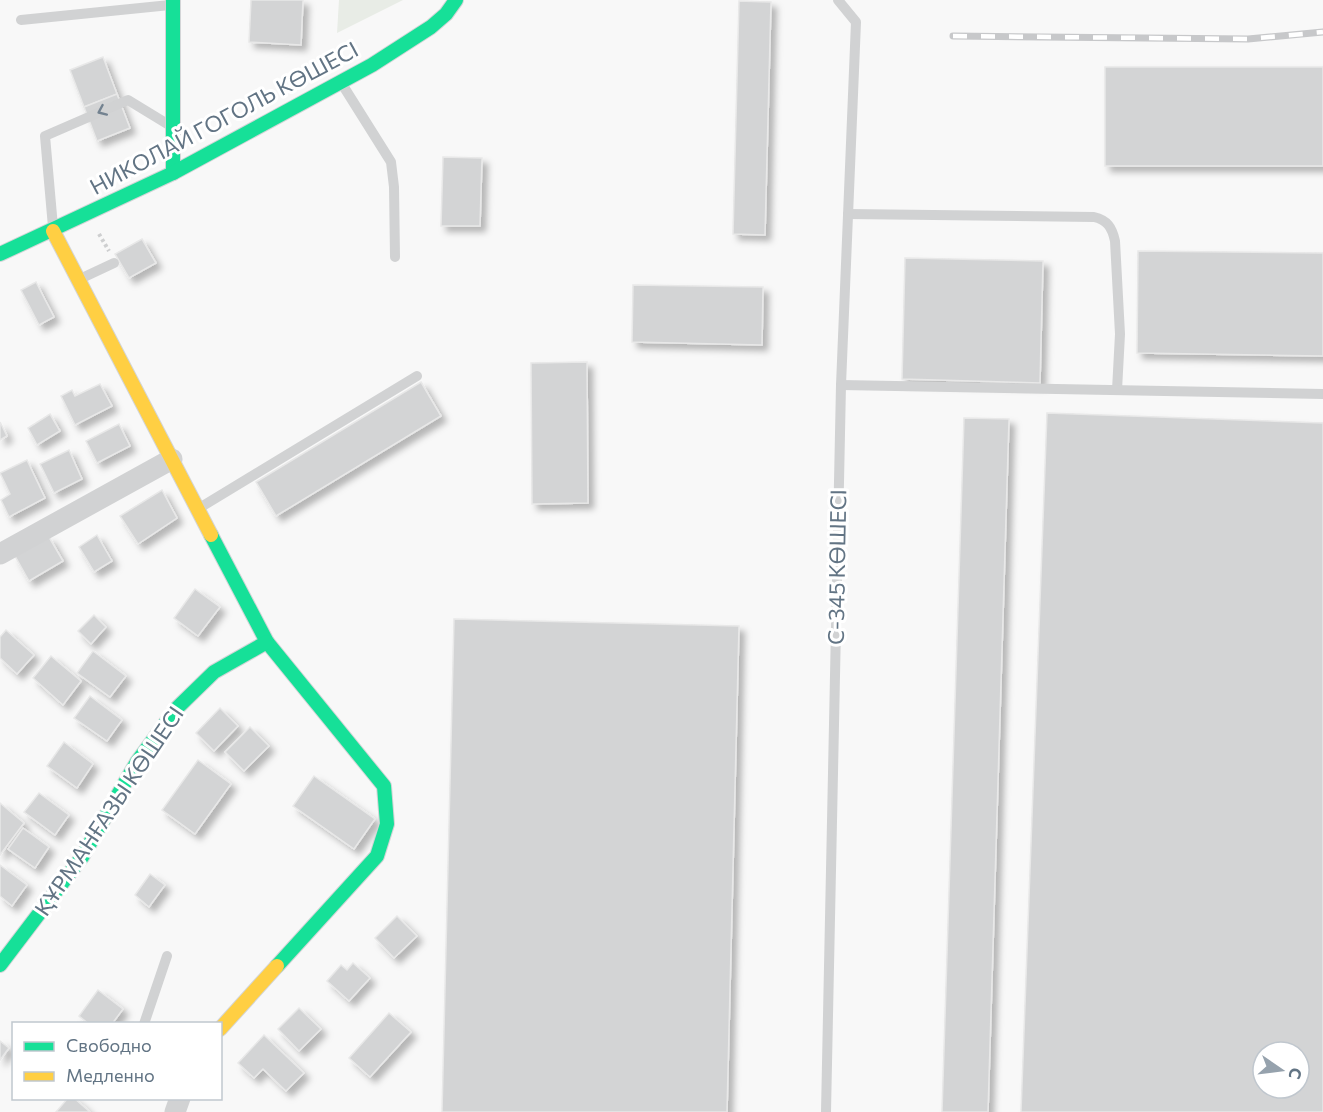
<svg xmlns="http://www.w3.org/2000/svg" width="1323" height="1112" viewBox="0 0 1323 1112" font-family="Commissioner,sans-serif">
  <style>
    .green { fill: #e8ece6 }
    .building { fill: #d3d4d5; stroke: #e8e8e8; stroke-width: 1.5; fill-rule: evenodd; filter: url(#shadow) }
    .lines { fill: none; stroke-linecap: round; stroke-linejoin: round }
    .fast-casing { stroke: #d3d5d7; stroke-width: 16 }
    .slow-casing { stroke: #d3d5d7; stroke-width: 16 }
    .path { stroke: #cecfd0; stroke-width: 4; stroke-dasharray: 3 3; stroke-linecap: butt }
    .lane { stroke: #d1d2d3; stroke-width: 10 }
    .street { stroke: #d1d2d3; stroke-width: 21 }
    .fast { stroke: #16e098; stroke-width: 14 }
    .slow { stroke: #ffcf43; stroke-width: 14 }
    .rail-casing { stroke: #c7c8ca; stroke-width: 7 }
    .rail { stroke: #fff; stroke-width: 4.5; stroke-dasharray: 14; stroke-linecap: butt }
    .oneway { stroke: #738290 }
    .labels { text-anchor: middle; stroke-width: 6; stroke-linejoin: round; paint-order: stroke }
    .street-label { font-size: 22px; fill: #627484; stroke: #fff }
  </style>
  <defs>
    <filter id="shadow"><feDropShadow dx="5.5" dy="5.5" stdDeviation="3" flood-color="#0004"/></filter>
  </defs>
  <rect width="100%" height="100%" fill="#f8f8f8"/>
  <polygon class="green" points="339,0 403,0 337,33"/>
  <g class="building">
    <polygon points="251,0 303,0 301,45 249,42"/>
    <polygon points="739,1 771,2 765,235 733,234"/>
    <polygon points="103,57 117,94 84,107 70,70"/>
    <rect x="1105" y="67" width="218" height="99"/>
    <polygon points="117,94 130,128 97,141 84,107"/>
    <polygon points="443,157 482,158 480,226 441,226"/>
    <polygon points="142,239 156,263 129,278 115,254"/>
    <polygon points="1138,251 1323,253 1323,356 1137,353"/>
    <polygon points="905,258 1043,261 1040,383 902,379"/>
    <polygon points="36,282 54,317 39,325 21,290"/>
    <polygon points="633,285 763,287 762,345 632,342"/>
    <polygon points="587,362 588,503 532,504 531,363"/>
    <polygon points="421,382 441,416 276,516 256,482"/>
    <polygon points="100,384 112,406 75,425 61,396 72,390 75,396"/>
    <path d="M1047,413L1323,423V1112H1021ZM1263,1052H1299V1088H1263Z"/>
    <polygon points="50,414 60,431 37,445 28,428"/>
    <polygon points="964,418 1009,419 988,1112 942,1112"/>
    <polygon points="0,422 7,436 0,440"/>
    <polygon points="119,424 130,446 97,463 86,441"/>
    <polygon points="69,450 82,479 54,493 40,464"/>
    <polygon points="27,460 45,498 9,517 1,500 10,494 0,473"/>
    <polygon points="162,490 177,518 138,544 120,516"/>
    <polygon points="97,535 112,561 94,572 79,547"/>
    <polygon points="49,537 63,561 29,581 15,556"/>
    <polygon points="195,589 220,607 198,636 174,618"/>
    <polygon points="94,615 106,627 91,644 78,631"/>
    <polygon points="454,619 739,626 727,1112 442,1112"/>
    <polygon points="6,630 34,655 17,674 0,658 0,637"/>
    <polygon points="93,651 126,676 110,697 77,673"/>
    <polygon points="51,656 81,681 63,705 33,678"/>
    <polygon points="90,696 122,720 107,741 74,718"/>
    <polygon points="220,708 238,726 214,751 196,733"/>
    <polygon points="250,727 269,746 244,771 225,752"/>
    <polygon points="64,742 93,764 77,788 47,766"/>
    <polygon points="198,760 231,784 195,834 162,810"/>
    <polygon points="314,776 375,819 354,849 293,806"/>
    <polygon points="39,793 69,815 55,835 24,812"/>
    <polygon points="0,803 24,823 0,855"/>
    <polygon points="23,828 49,847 35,868 8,849"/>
    <polygon points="0,865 27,885 12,906 0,896"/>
    <polygon points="150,874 165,885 149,907 135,895"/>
    <polygon points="397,916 417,936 394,958 375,938"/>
    <polygon points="353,963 370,978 349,1001 327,981 341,965 347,970"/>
    <polygon points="98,990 123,1009 112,1024 89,1024 79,1016"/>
    <polygon points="299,1008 321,1029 299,1051 278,1029"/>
    <polygon points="389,1013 411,1032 370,1077 349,1058"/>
    <polygon points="264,1035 304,1073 286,1091 263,1069 254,1078 238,1063"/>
    <polygon points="0,1041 9,1048 0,1060"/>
    <polygon points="68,1098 74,1098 90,1112 56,1112"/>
  </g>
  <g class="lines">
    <defs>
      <g id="fast">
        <polyline points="173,0 173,173"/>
        <polyline points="0,254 173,173 372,65 431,27 446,14 456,0"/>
        <polyline points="211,535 267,642 384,786 387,824 377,856 277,966"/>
        <polyline points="0,965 82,857 137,762 176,709 214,672 267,642"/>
      </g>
      <g id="slow">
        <polyline points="53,231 211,535"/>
        <polyline points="220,1029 277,966"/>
      </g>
    </defs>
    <use href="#fast" class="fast-casing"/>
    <use href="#slow" class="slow-casing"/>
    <polyline class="path" points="99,234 109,251"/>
    <g class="lane">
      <polyline points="21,20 170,5"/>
      <polyline points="342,84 391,162 394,187 395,257"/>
      <path d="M848,214L1094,217C1107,220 1112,227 1115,241L1120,334L1117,390"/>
      <polyline points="53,227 45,136 128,100 169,125"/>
      <polyline points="82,278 114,263"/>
      <polyline points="841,385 1323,394"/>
      <polyline points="201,507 417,376"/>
      <polyline points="144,1024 167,956"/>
      <polyline points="826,1112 841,385 856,22 838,0"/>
    </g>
    <g class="street">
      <polyline points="0,554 172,459"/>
      <polyline points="175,1112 180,1098"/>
    </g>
    <use href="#fast" class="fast"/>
    <use href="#slow" class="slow"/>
    <defs>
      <polyline id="rail" points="953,36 1248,39 1323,32"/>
    </defs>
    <use href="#rail" class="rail-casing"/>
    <use href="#rail" class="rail"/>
  </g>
  <defs><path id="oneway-chevron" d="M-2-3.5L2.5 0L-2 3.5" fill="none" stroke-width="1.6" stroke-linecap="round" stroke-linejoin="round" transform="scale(1.5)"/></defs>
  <use class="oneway" href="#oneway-chevron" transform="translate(102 111) rotate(156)"/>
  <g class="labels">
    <g class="street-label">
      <text transform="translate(224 118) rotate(-28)" y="8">НИКОЛАЙ ГОГОЛЬ КӨШЕСІ</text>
      <text transform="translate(837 567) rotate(-89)" y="8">С-345 КӨШЕСІ</text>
      <text transform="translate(109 811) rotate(-56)" y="8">ҚҰРМАНҒАЗЫ КӨШЕСІ</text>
    </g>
  </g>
  <rect x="12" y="1022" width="210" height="78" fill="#ffffff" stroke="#c0c7ce" stroke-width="1.5"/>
  <rect x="24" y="1042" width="30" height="9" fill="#16e098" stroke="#c0c7ce" stroke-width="1.5"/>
  <text x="66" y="1052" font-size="18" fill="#627484">Свободно</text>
  <rect x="24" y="1072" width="30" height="9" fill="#ffcf43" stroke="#c0c7ce" stroke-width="1.5"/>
  <text x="66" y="1082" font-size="18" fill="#627484">Медленно</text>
  <g transform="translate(1281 1070) rotate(104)"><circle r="28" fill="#ffffff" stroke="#c0c7ce" stroke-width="1.5"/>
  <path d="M0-4.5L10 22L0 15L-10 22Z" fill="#96a2ad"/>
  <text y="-9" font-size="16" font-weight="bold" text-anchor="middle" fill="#627484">С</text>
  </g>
</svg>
